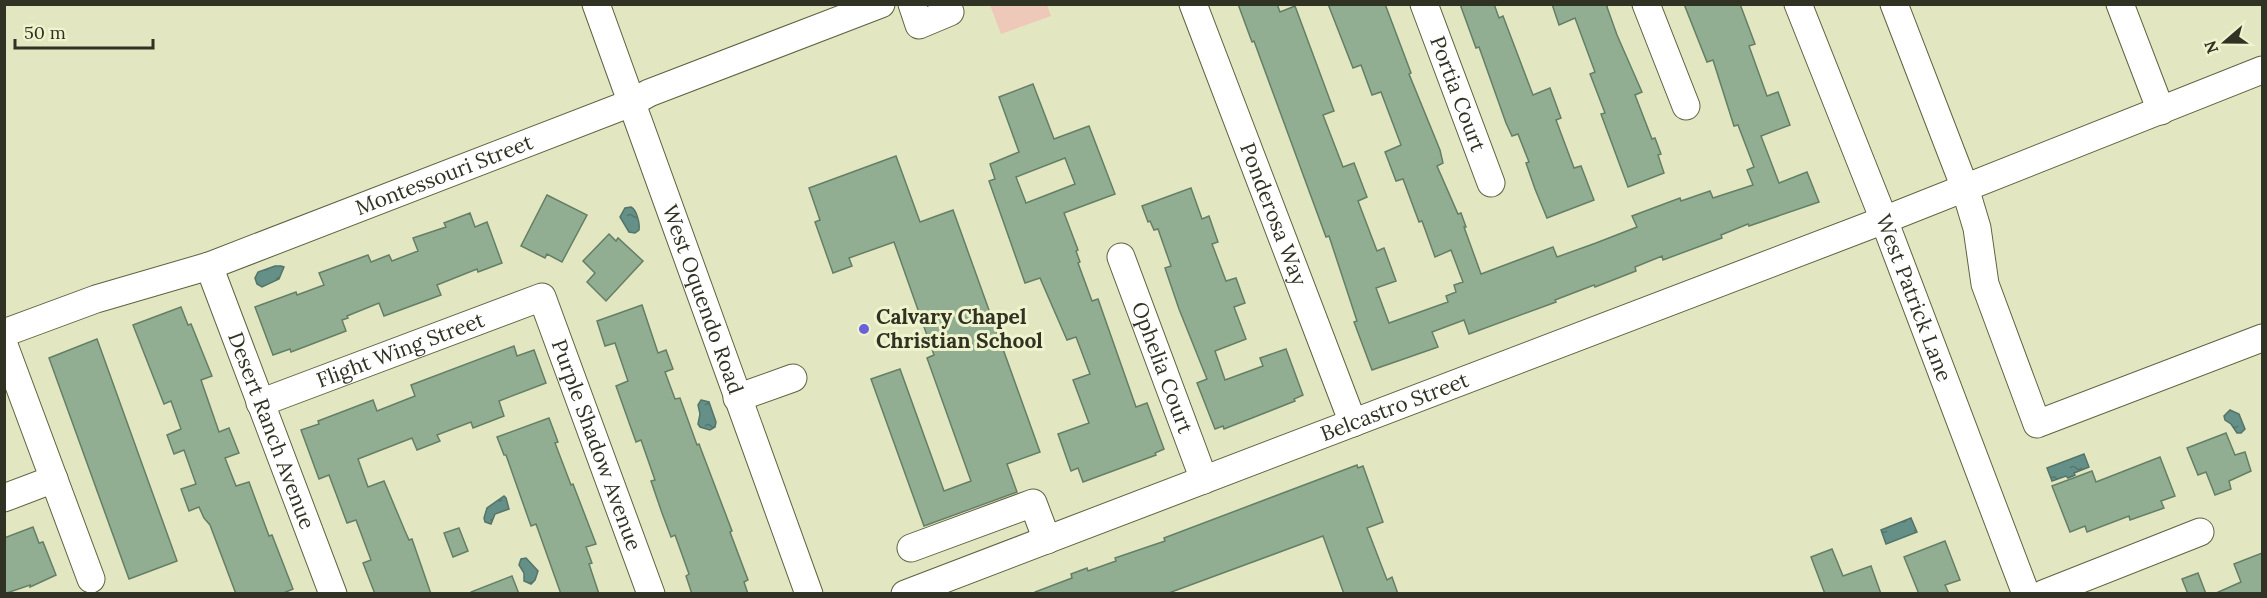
<svg xmlns="http://www.w3.org/2000/svg" width="2267" height="598" viewBox="0 0 2267 598" font-family="Lora,serif">
  <style>
    .pitch { fill: #eec8b8 }
    .water { fill: url(#water-ripples); stroke: #547469; stroke-width: 1.5 }
    .building { fill: #91ae93; stroke: #647f65; stroke-width: 1.5; fill-rule: evenodd }
    .lines { fill: none; stroke-linecap: round; stroke-linejoin: round }
    .minor-casing { stroke: #5f6241; stroke-width: 29 }
    .minor { stroke: #fff; stroke-width: 27 }
    .poi-dot { fill: #6761db; stroke: #f0f4ce; stroke-width: 2 }
    .labels { text-anchor: middle; stroke-width: 6; stroke-linejoin: round; paint-order: stroke }
    .street-label { font-size: 21px; fill: #303223; stroke: #f0f4ce }
    .poi-label { font-size: 21px; font-weight: bold; fill: #303223; stroke: #f0f4ce; text-anchor: start }
  </style>
  <defs>
    <pattern id="water-ripples" width="26" height="14" patternUnits="userSpaceOnUse" patternTransform="scale(1.5)"><rect width="26" height="14" fill="#649087"/><path d="M2 4q2-2 4 0t4 0M15 11q2-2 4 0t4 0" fill="none" stroke="#53766e"/></pattern>
  </defs>
  <rect width="100%" height="100%" fill="#e3e7c1"/>
  <polygon class="pitch" points="990,5 1047,5 1051,16 1001,34"/>
  <g class="water">
    <path d="M631,207C637,210 640,224 639,230L635,233L629,232L620,217L625,208Z"/>
    <polygon points="275,266 281,266 284,267 279,279 262,287 257,284 255,278 258,272"/>
    <polygon points="701,400 709,402 716,422 715,427 710,430 700,427 698,424 700,414 698,405"/>
    <polygon points="2230,410 2239,414 2245,429 2241,433 2237,433 2231,424 2225,420 2224,416"/>
    <polygon points="2084,454 2089,467 2074,473 2075,475 2068,478 2066,476 2052,481 2047,468"/>
    <polygon points="504,496 506,498 509,509 495,514 491,524 485,522 484,518 487,508"/>
    <polygon points="1911,518 1917,532 1886,544 1881,530"/>
    <polygon points="526,558 538,571 535,580 531,584 524,581 524,573 519,565 521,559"/>
  </g>
  <g class="building">
    <polygon points="1238,4 1277,4 1280,12 1295,6 1334,111 1323,115 1343,167 1354,163 1367,197 1358,201 1377,251 1384,248 1396,281 1376,288 1389,323 1448,302 1446,296 1456,292 1454,285 1463,282 1451,250 1435,257 1422,221 1419,222 1403,179 1396,181 1385,152 1401,145 1381,92 1372,95 1361,65 1353,68 1328,4 1385,4 1411,73 1409,74 1440,150 1443,163 1437,166 1458,214 1461,213 1466,227 1464,227 1481,274 1553,247 1557,257 1596,243 1637,227 1632,216 1680,198 1681,201 1710,191 1713,198 1753,185 1747,170 1754,167 1738,125 1734,126 1713,60 1707,62 1684,4 1740,4 1755,44 1749,46 1767,96 1778,92 1790,125 1761,136 1779,183 1807,172 1819,202 1749,226 1748,224 1721,235 1722,238 1663,260 1662,256 1635,267 1636,271 1595,287 1594,285 1555,300 1556,302 1469,334 1464,320 1432,332 1438,347 1372,370 1354,322 1357,321 1329,236 1326,237 1254,41 1252,42"/>
    <polygon points="1460,4 1494,4 1499,18 1503,16 1533,95 1550,88 1561,118 1556,120 1574,168 1581,166 1594,200 1547,218 1535,189 1526,163 1529,162 1518,134 1512,136 1506,123 1484,61 1479,47 1476,48"/>
    <polygon points="1552,4 1608,4 1607,7 1617,35 1642,92 1635,95 1652,139 1655,138 1661,154 1658,155 1664,173 1628,187 1601,114 1605,113 1590,74 1595,72 1575,18 1559,25"/>
    <path d="M1033,84L1054,139L1089,126L1115,194L1064,213L1078,250L1076,251L1080,262L1078,263L1092,301L1098,299L1136,407L1147,403L1164,449L1155,453L1156,455L1083,482L1078,468L1071,471L1058,434L1089,423L1073,380L1090,374L1076,337L1067,340L1040,278L1025,283L989,181L995,179L990,164L1019,152L999,97ZM1065,158L1075,184L1026,203L1016,177Z"/>
    <polygon points="896,156 920,222 953,210 1040,452 1007,464 1017,492 924,526 871,379 900,369 944,491 971,481 927,358 934,355 894,242 849,258 852,266 833,273 815,222 820,220 809,188"/>
    <polygon points="1191,188 1202,219 1209,216 1218,242 1212,244 1226,281 1236,278 1245,303 1234,307 1246,339 1215,351 1225,380 1263,366 1260,358 1286,349 1303,395 1294,399 1295,401 1224,429 1223,426 1215,429 1197,383 1207,379 1179,309 1165,268 1171,266 1158,229 1154,230 1150,221 1148,222 1142,206"/>
    <polygon points="547,195 587,215 562,262 547,254 545,258 521,246"/>
    <polygon points="470,213 475,227 487,222 502,263 478,272 477,269 437,285 441,295 384,316 379,303 347,316 348,318 342,320 346,331 291,352 290,349 273,355 255,307 296,292 297,295 324,285 319,273 368,255 371,262 389,255 392,261 418,251 413,238 446,227 444,223"/>
    <polygon points="609,234 616,241 618,238 643,261 606,301 587,282 595,273 583,261"/>
    <polygon points="642,305 658,353 666,350 673,369 665,372 675,399 680,398 697,445 699,444 732,531 730,532 748,580 744,582 748,594 692,594 686,576 689,574 675,535 671,537 662,513 651,481 655,480 641,440 636,442 616,386 628,381 615,343 605,346 597,321"/>
    <polygon points="181,307 188,325 191,324 212,376 201,380 219,432 229,428 239,453 225,458 236,486 249,482 269,536 272,535 293,589 281,594 236,594 210,525 204,518 199,507 189,511 181,489 196,484 184,450 174,454 167,435 181,429 171,401 164,404 133,325"/>
    <polygon points="97,339 177,561 129,579 49,358"/>
    <polygon points="514,346 517,356 534,350 546,383 499,401 504,416 473,428 471,422 437,435 440,441 417,450 412,438 358,459 368,487 384,481 405,531 409,540 412,539 431,594 375,594 363,563 371,560 356,520 347,523 329,475 319,479 301,430 319,424 318,421 373,400 377,411 415,396 411,385"/>
    <polygon points="549,418 558,442 555,443 571,485 573,484 596,544 586,547 592,563 589,564 599,594 561,594 536,524 531,526 506,455 504,455 497,437"/>
    <polygon points="2226,433 2235,455 2245,452 2251,471 2229,481 2231,489 2215,495 2206,472 2198,475 2187,448"/>
    <polygon points="2160,457 2175,496 2161,501 2164,508 2130,520 2129,516 2087,532 2085,526 2070,532 2052,486 2092,471 2096,482"/>
    <polygon points="1357,465 1358,468 1363,466 1383,522 1367,528 1387,580 1392,577 1398,594 1344,594 1323,536 1166,594 1035,594 1035,592 1072,578 1071,574 1087,568 1088,571 1116,561 1115,558 1165,541 1164,538"/>
    <polygon points="33,527 39,543 43,542 56,575 30,587 30,585 4,594 4,538"/>
    <polygon points="459,528 468,551 453,557 444,533"/>
    <polygon points="1945,541 1960,580 1945,585 1949,594 1919,594 1904,557"/>
    <polygon points="1832,549 1843,576 1871,566 1881,594 1825,594 1811,557"/>
    <polygon points="2262,553 2262,594 2214,594 2241,582 2234,564"/>
    <polygon points="2198,573 2206,594 2188,594 2182,579"/>
    <polygon points="512,576 519,594 471,594 471,592"/>
  </g>
  <g class="lines">
    <defs>
      <g id="minor">
        <path id="s1" d="M596,4L809,594"/>
        <polyline points="912,4 919,25 950,12 947,4"/>
        <path id="s2" d="M1193,4L1353,423"/>
        <path id="s3" d="M1424,4L1491,183"/>
        <polyline points="1646,4 1686,106"/>
        <path id="s4" d="M1798,4L1884,220L2026,594"/>
        <polyline points="1894,4 1965,188 1977,228 1985,284 2037,424 2262,338"/>
        <polyline points="2120,4 2161,111"/>
        <path id="s5" d="M1121,257L1204,480"/>
        <path id="s6" d="M209,266L333,594"/>
        <path id="s7" d="M4,333L96,299L209,266L631,103L649,93L881,4"/>
        <polyline points="4,345 91,579"/>
        <polyline points="737,398 793,378"/>
        <path id="s8" d="M260,403L542,297L651,594"/>
        <polyline points="4,498 54,479"/>
        <polyline points="911,548 1033,503 1047,540"/>
        <path id="s9" d="M905,594L1884,220L2262,70"/>
        <polyline points="2043,594 2200,532"/>
      </g>
    </defs>
    <use href="#minor" class="minor-casing"/>
    <use href="#minor" class="minor"/>
  </g>
  <circle class="poi-dot" cx="864" cy="329" r="6"/>
  <g class="labels">
    <g class="street-label">
      <text dy="7" stroke="none"><textPath href="#s3" startOffset="96">Portia Court</textPath></text>
      <text dy="7" stroke="none"><textPath href="#s7" startOffset="468">Montessouri Street</textPath></text>
      <text dy="7" stroke="none"><textPath href="#s2" startOffset="225">Ponderosa Way</textPath></text>
      <text dy="7" stroke="none"><textPath href="#s4" startOffset="316">West Patrick Lane</textPath></text>
      <text dy="7" stroke="none"><textPath href="#s1" startOffset="314">West Oquendo Road</textPath></text>
      <text dy="7" stroke="none"><textPath href="#s8" startOffset="150">Flight Wing Street</textPath></text>
      <text dy="7" stroke="none"><textPath href="#s5" startOffset="118">Ophelia Court</textPath></text>
      <text dy="7" stroke="none"><textPath href="#s9" startOffset="524">Belcastro Street</textPath></text>
      <text dy="7" stroke="none"><textPath href="#s6" startOffset="176">Desert Ranch Avenue</textPath></text>
      <text dy="7" stroke="none"><textPath href="#s8" startOffset="459">Purple Shadow Avenue</textPath></text>
    </g>
    <g class="poi-label">
      <text x="876" y="324">Calvary Chapel<tspan x="876" dy="24">Christian School</tspan></text>
    </g>
  </g>
  <rect width="2267" height="598" fill="none" stroke="#303223" stroke-width="12"/>
  <g transform="translate(2225 42) rotate(250)" stroke="#f0f4ce" stroke-width="4.5" paint-order="stroke">
  <path d="M0-4.5L10 22L0 15L-10 22Z" fill="#303223"/>
  <text y="-9" font-size="16" font-weight="bold" text-anchor="middle" fill="#303223">N</text>
  </g>
  <path d="M15 39v9h138v-9" fill="none" stroke="#303223" stroke-width="3"/>
  <text x="24" y="39" font-size="18" fill="#303223" stroke="#f0f4ce" stroke-width="4.5" paint-order="stroke">50 m</text>
</svg>
